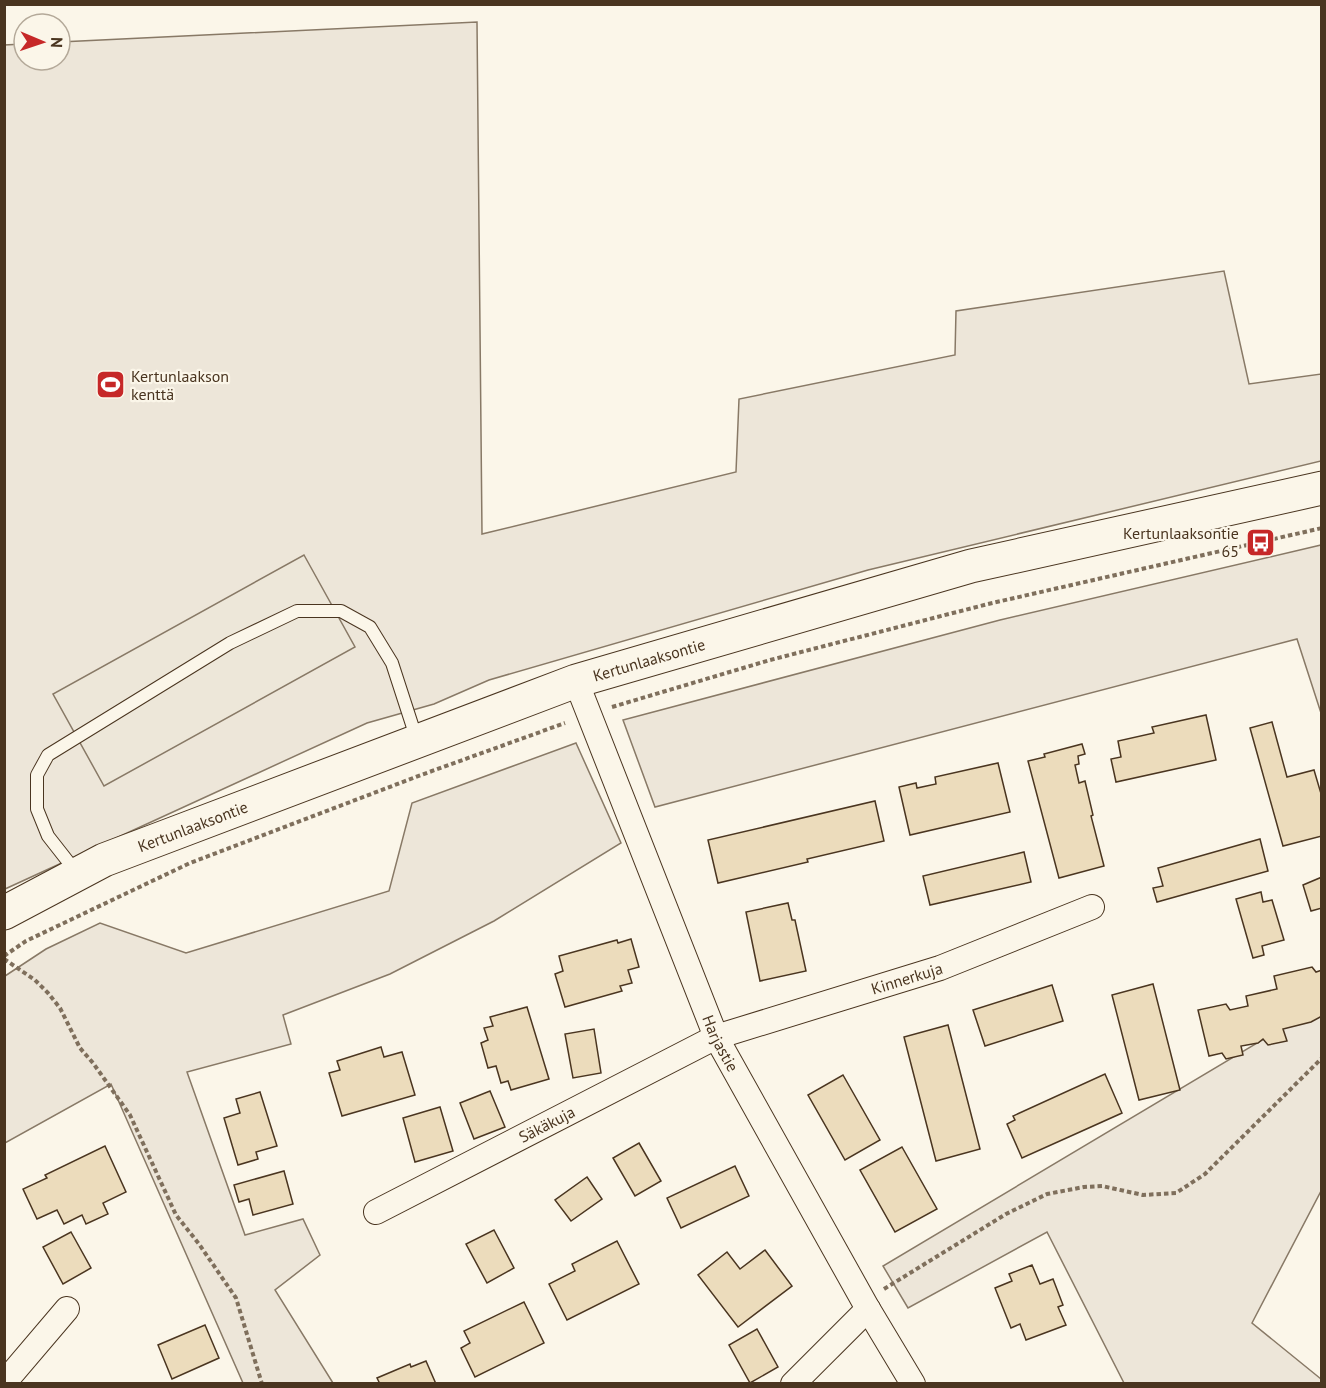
<svg xmlns="http://www.w3.org/2000/svg" width="1326" height="1388" viewBox="0 0 1326 1388" font-family="'PT Sans',sans-serif">
  <style>
    .green { fill: #ede6d9; stroke: #887966; stroke-width: 1.5 }
    .parking { fill: #ede7d9; stroke: #887966; stroke-width: 1.5 }
    .building { fill: #ecdcbc; stroke: #4a3520; stroke-width: 1.5 }
    .lines { fill: none; stroke-linecap: round; stroke-linejoin: round }
    .lane-casing { stroke: #4a3520; stroke-width: 14 }
    .street-casing { stroke: #4a3520; stroke-width: 26 }
    .secondary-casing { stroke: #4a3520; stroke-width: 35 }
    .path { stroke: #7f6f5c; stroke-width: 4; stroke-dasharray: 4.5 3; stroke-linecap: butt }
    .lane { stroke: #fbf6e9; stroke-width: 12 }
    .street { stroke: #fbf6e9; stroke-width: 24 }
    .secondary { stroke: #fbf6e9; stroke-width: 33 }
    .labels { text-anchor: middle; stroke-width: 4.5; stroke-linejoin: round; paint-order: stroke }
    .poi-label { font-size: 16px; fill: #4a3520; stroke: #fbf6e9; text-anchor: start }
    .street-label { font-size: 16px; fill: #4a3520; stroke: #fbf6e9 }
  </style>
  <rect width="100%" height="100%" fill="#fbf6e9"/>
  <g class="green">
    <polygon points="477,22 482,534 736,472 739,399 955,355 956,311 1224,271 1249,384 1321,374 1321,461 868,570 489,680 434,704 367,723 5,889 4,45 24,44 24,60 60,60 60,42"/>
    <polygon points="1321,545 1321,713 1297,639 655,807 623,720 1000,620"/>
    <polygon points="576,743 621,843 494,921 390,974 283,1015 291,1044 187,1072 245,1235 303,1219 320,1255 275,1290 333,1383 243,1383 111,1084 5,1143 5,976 46,949 100,923 186,953 389,891 412,803"/>
    <polygon points="1321,1005 1321,1191 1252,1323 1321,1379 1321,1383 1124,1383 1047,1232 908,1308 883,1266"/>
  </g>
  <polygon class="parking" points="304,555 355,647 104,786 53,694"/>
  <g class="building">
    <polygon points="1206,715 1216,760 1116,782 1111,759 1121,757 1118,741 1154,733 1152,727"/>
    <polygon points="1272,722 1287,777 1314,770 1322,797 1322,836 1283,846 1250,728"/>
    <polygon points="1082,744 1085,754 1078,756 1079,764 1075,765 1079,783 1085,781 1093,815 1091,816 1104,866 1059,878 1028,761 1045,757 1044,754"/>
    <polygon points="998,763 1010,812 910,835 899,787 916,783 917,788 936,784 935,777"/>
    <polygon points="875,801 884,841 807,859 808,862 718,883 708,840"/>
    <polygon points="1260,839 1268,871 1157,902 1153,888 1163,886 1158,868"/>
    <polygon points="1024,852 1031,882 930,905 923,876"/>
    <polygon points="1322,877 1322,908 1311,911 1303,885"/>
    <polygon points="1261,892 1263,902 1272,900 1284,940 1262,946 1264,955 1253,958 1236,899"/>
    <polygon points="788,903 792,920 795,920 806,971 760,981 746,912"/>
    <polygon points="631,939 639,967 628,970 632,983 620,986 622,991 565,1007 555,974 563,971 559,956 617,940 618,943"/>
    <polygon points="1312,967 1316,972 1322,970 1322,1016 1311,1022 1283,1029 1287,1041 1268,1045 1263,1039 1258,1043 1241,1046 1243,1055 1226,1059 1222,1053 1209,1056 1198,1010 1226,1004 1230,1010 1248,1006 1246,996 1277,989 1274,976"/>
    <polygon points="1153,984 1180,1090 1139,1100 1112,995"/>
    <polygon points="1052,985 1063,1021 985,1046 973,1010"/>
    <polygon points="527,1007 549,1079 511,1090 508,1081 501,1083 496,1066 488,1068 481,1043 488,1040 484,1028 493,1026 490,1017"/>
    <polygon points="948,1025 980,1149 936,1161 904,1037"/>
    <polygon points="594,1029 601,1073 573,1078 565,1034"/>
    <polygon points="381,1047 384,1057 402,1052 415,1095 342,1116 329,1073 340,1070 337,1061"/>
    <polygon points="1105,1074 1122,1113 1022,1158 1007,1124 1015,1120 1013,1116"/>
    <polygon points="843,1075 880,1140 845,1160 808,1095"/>
    <polygon points="490,1091 505,1127 474,1139 460,1103"/>
    <polygon points="260,1092 277,1146 256,1152 258,1159 238,1165 224,1118 240,1113 236,1099"/>
    <polygon points="440,1107 453,1151 415,1162 403,1118"/>
    <polygon points="639,1143 661,1181 635,1196 613,1158"/>
    <polygon points="105,1146 126,1192 103,1203 108,1214 86,1224 82,1215 64,1224 57,1210 37,1219 23,1189 47,1178 45,1175"/>
    <polygon points="902,1147 937,1209 895,1232 860,1170"/>
    <polygon points="735,1166 749,1196 681,1228 667,1198"/>
    <polygon points="284,1171 293,1204 253,1215 249,1199 239,1202 234,1185"/>
    <polygon points="587,1177 602,1199 571,1221 555,1200"/>
    <polygon points="494,1230 514,1268 487,1283 466,1244"/>
    <polygon points="71,1232 91,1268 63,1284 43,1247"/>
    <polygon points="617,1241 639,1284 567,1320 549,1284 575,1271 572,1264"/>
    <polygon points="765,1250 792,1286 738,1327 698,1275 727,1252 740,1269"/>
    <polygon points="1032,1265 1040,1284 1053,1279 1063,1305 1058,1307 1066,1325 1026,1340 1020,1324 1011,1328 995,1288 1012,1281 1009,1274"/>
    <polygon points="524,1302 544,1343 475,1377 461,1348 470,1343 464,1331"/>
    <polygon points="205,1325 219,1358 172,1379 158,1345"/>
    <polygon points="757,1329 778,1367 750,1383 729,1345"/>
    <polygon points="426,1361 436,1384 380,1384 377,1378 410,1364 411,1367"/>
  </g>
  <g class="lines">
    <defs>
      <polyline id="lane" points="77,873 48,836 37,809 37,775 48,755 230,643 297,611 341,611 370,627 392,663 417,740"/>
      <g id="street">
        <path id="s1" d="M576,681L716,1037L868,1309L913,1384"/>
        <path id="s2" d="M376,1212L716,1037L940,968L1092,907"/>
        <polyline points="4,1383 67,1309"/>
        <polyline points="793,1384 868,1309"/>
      </g>
      <g id="secondary">
        <path id="s3" d="M4,913L104,860L576,681L971,566L1322,488"/>
      </g>
    </defs>
    <use href="#lane" class="lane-casing"/>
    <use href="#street" class="street-casing"/>
    <use href="#secondary" class="secondary-casing"/>
    <g class="path">
      <polyline points="612,707 770,660 988,604 1322,528"/>
      <polyline points="4,956 26,941 190,863 421,775 565,723"/>
      <polyline points="4,959 35,980 48,993 60,1008 80,1048 93,1063 130,1115 176,1215 199,1244 236,1298 262,1384"/>
      <polyline points="884,1289 1006,1214 1047,1194 1084,1187 1102,1186 1143,1195 1176,1193 1205,1174 1322,1058"/>
    </g>
    <use href="#lane" class="lane"/>
    <use href="#street" class="street"/>
    <use href="#secondary" class="secondary"/>
  </g>
  <defs>
    <symbol id="stadium-square" viewBox="-11 -11 22 22"><rect x="-9" y="-9" width="18" height="18" rx="4" fill="#c62828" stroke="#fbf6e9"/><path d="M0-5a6.5 5 0 1 0 0 10a6.5 5 0 1 0 0-10ZM-3.5-1.8h7v3.6h-7Z" fill="#fff"/></symbol>
    <symbol id="bus-square" viewBox="-11 -11 22 22"><rect x="-9" y="-9" width="18" height="18" rx="4" fill="#c62828" stroke="#fbf6e9"/><path d="M-5-6H5V4H4V6H2V4H-2V6H-4V4H-5ZM-3.5-4V0h7V-4ZM-3.5 1.2v1.5H-2V1.2ZM2 1.2v1.5H3.5V1.2Z" fill="#fff"/></symbol>
  </defs>
  <g fill-rule="evenodd">
    <use href="#stadium-square" x="94" y="368" width="33" height="33"/>
    <use href="#bus-square" x="1244" y="526" width="33" height="33"/>
  </g>
  <g class="labels">
    <g class="poi-label">
      <text x="131" y="382">Kertunlaakson<tspan x="131" dy="18">kenttä</tspan></text>
      <text x="1239" y="539" text-anchor="end">Kertunlaaksontie<tspan x="1239" dy="18">65</tspan></text>
    </g>
    <g class="street-label">
      <text dy="6" stroke="none"><textPath href="#s3" startOffset="694">Kertunlaaksontie</textPath></text>
      <text dy="6" stroke="none"><textPath href="#s3" startOffset="208">Kertunlaaksontie</textPath></text>
      <text dy="6" stroke="none"><textPath href="#s2" startOffset="582">Kinnerkuja</textPath></text>
      <text dy="6" stroke="none"><textPath href="#s1" startOffset="390">Harjastie</textPath></text>
      <text dy="6" stroke="none"><textPath href="#s2" startOffset="192">Säkäkuja</textPath></text>
    </g>
  </g>
  <rect width="1326" height="1388" fill="none" stroke="#4a3520" stroke-width="12"/>
  <g transform="translate(42 42) rotate(92)"><circle r="28" fill="#fbf6e9" stroke="#b4a999" stroke-width="1.5"/>
  <path d="M0-4.5L10 22L0 15L-10 22Z" fill="#c62828"/>
  <text y="-9" font-size="16" font-weight="bold" text-anchor="middle" fill="#4a3520">N</text>
  </g>
</svg>
